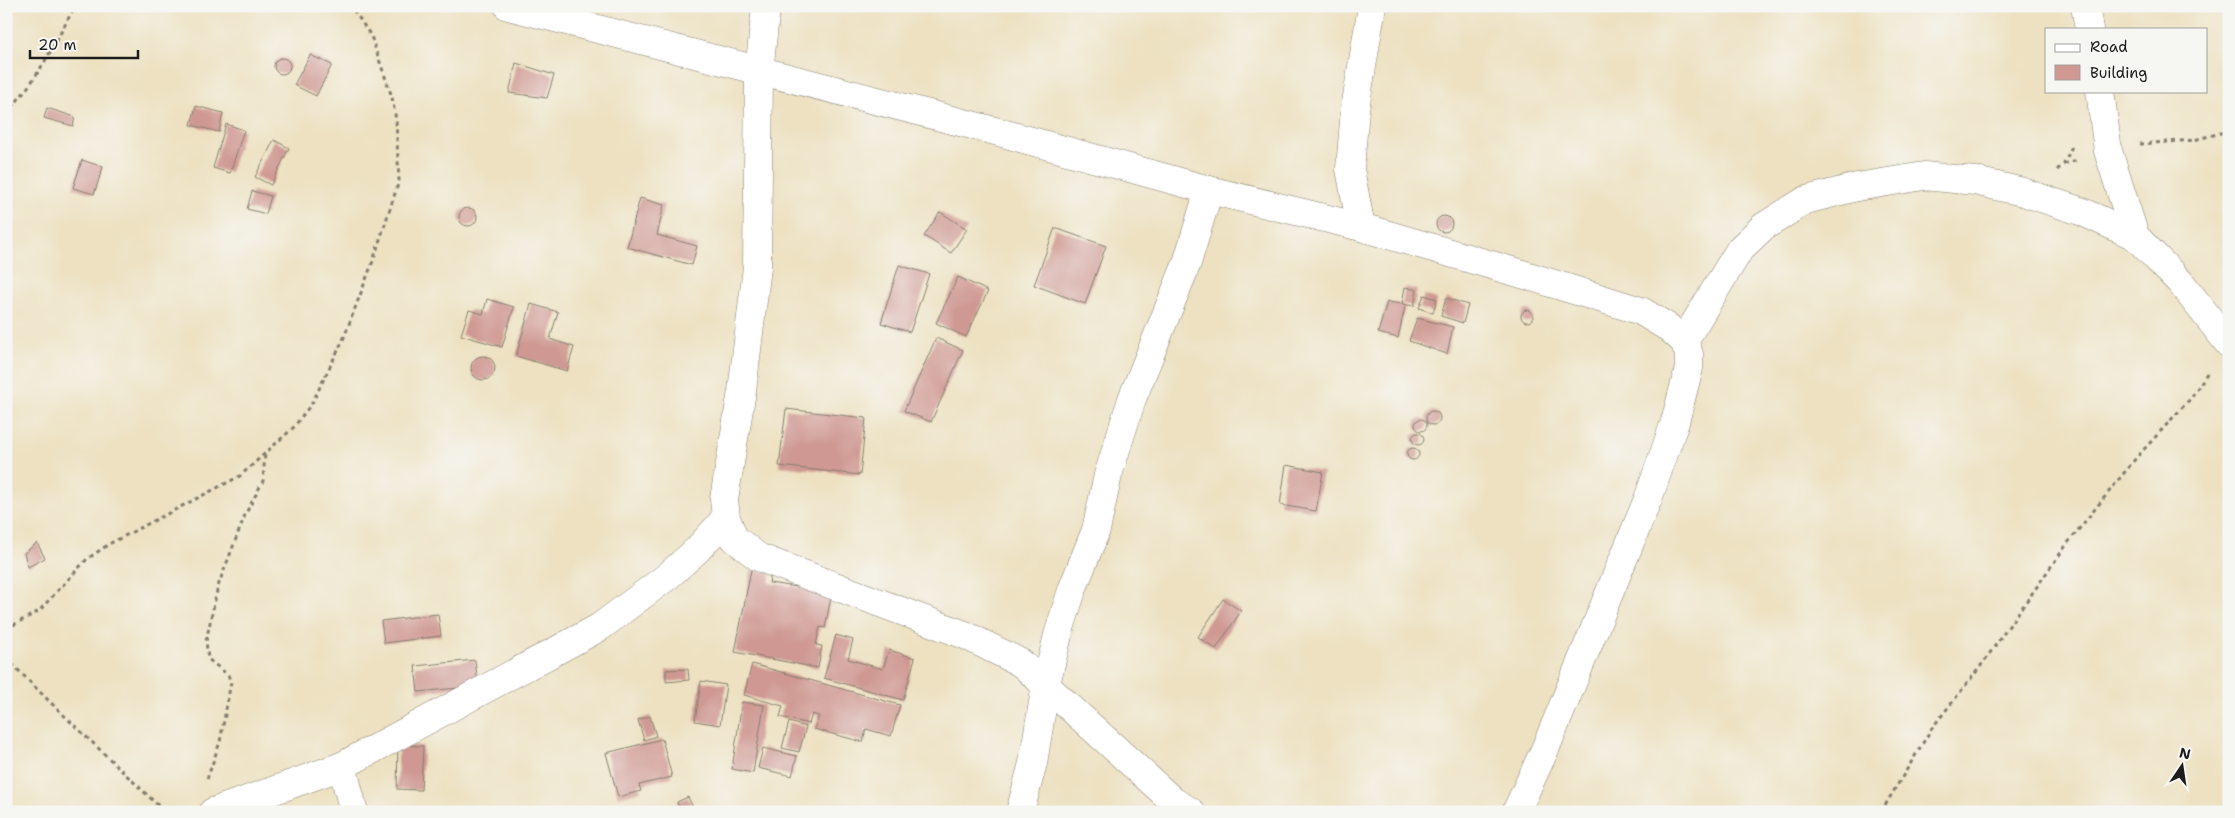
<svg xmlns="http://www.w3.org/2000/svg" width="2235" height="818" viewBox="0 0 2235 818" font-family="'Shantell Sans',sans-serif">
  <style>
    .building { fill: #cf9892 }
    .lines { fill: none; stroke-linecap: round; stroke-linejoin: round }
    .street-casing { stroke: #847e6e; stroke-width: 29 }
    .path { stroke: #847e6e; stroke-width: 3; stroke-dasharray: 4 4; stroke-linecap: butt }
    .street { stroke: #fff; stroke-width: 28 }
  </style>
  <rect width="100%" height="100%" fill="#f6f6f2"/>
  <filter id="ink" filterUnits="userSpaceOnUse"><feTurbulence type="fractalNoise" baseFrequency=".02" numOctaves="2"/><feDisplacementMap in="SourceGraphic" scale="10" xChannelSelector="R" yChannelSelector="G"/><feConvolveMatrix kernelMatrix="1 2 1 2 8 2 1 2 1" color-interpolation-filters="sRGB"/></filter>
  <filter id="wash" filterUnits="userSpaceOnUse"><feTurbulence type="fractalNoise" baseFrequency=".0096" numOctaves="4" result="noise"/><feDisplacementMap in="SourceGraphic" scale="20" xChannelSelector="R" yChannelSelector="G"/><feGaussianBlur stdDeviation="1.12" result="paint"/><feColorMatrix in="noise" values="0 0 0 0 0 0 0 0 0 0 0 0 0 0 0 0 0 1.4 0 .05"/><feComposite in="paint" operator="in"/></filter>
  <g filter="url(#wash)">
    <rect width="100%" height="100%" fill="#ede1c1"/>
    <g id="blocks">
      <g class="building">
        <polygon points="310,55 332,65 316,96 294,85"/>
        <circle cx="282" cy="66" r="8"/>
        <polygon points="516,63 554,75 547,98 509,93"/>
        <polygon points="196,106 223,113 219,132 191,125"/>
        <polygon points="47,108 75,117 73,126 44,118"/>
        <polygon points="226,124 244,130 230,173 213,168"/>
        <polygon points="274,140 289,148 271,185 255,177"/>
        <polygon points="82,160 103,167 94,194 73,188"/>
        <polygon points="252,191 271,196 266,214 247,209"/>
        <polygon points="640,198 664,205 657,235 697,246 692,265 627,247"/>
        <circle cx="468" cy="217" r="9"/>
        <polygon points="940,212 967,229 951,253 924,236"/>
        <circle cx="1444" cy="224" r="8"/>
        <polygon points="1055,228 1106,246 1085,304 1034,285"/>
        <polygon points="899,265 929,274 910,332 881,323"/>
        <polygon points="958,277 988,291 966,337 936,323"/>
        <polygon points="1405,287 1417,290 1414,306 1402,304"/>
        <polygon points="1424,295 1437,299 1433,313 1419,308"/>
        <polygon points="1446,298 1468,305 1463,323 1441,316"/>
        <polygon points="487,299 514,307 502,347 461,335 469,310 483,314"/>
        <polygon points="1387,302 1402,304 1405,307 1398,338 1378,333"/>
        <polygon points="531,304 558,312 550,339 574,347 567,371 516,356"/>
        <circle cx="1527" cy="316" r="6"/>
        <polygon points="1417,318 1453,327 1447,354 1409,341"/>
        <polygon points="936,338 963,350 931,422 904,411"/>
        <circle cx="483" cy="368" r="12"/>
        <polygon points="786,409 866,418 860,475 779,466"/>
        <circle cx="1433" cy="418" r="7"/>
        <circle cx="1421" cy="425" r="6"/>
        <circle cx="1418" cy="439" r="6"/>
        <circle cx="1413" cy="454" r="6"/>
        <polygon points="1286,465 1323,472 1316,511 1280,505"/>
        <polygon points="37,543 45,558 28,567 24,553"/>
        <polygon points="751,570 771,573 769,583 832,592 825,628 820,627 816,645 822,646 818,668 735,652"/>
        <polygon points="1223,599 1241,611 1216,649 1198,637"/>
        <polygon points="438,614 441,636 384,643 381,621"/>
        <polygon points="836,635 853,640 848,659 883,669 889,650 915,658 903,700 824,678"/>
        <polygon points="475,660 478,686 418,692 415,666"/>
        <polygon points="752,664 900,705 891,736 866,729 863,742 814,729 819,716 812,714 809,724 780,717 783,706 744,695"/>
        <polygon points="688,669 689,680 666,682 666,670"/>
        <polygon points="701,681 726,685 720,725 695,721"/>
        <polygon points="742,702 764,705 753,773 732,769"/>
        <polygon points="650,716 656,736 644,740 638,720"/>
        <polygon points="789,722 806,727 799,752 782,748"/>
        <polygon points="662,739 672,777 639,785 641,791 618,797 606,753"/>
        <polygon points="398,745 423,746 421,790 397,789"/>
        <polygon points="763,748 797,756 792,776 758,768"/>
        <polygon points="688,797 695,812 681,812 677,802"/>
      </g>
    </g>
  </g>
  <g filter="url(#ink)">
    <use href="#blocks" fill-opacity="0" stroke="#847e6e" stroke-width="1"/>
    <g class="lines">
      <defs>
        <g id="street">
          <polyline points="508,6 995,131 1209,190 1361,227 1522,274 1641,311 1669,328 1684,341 1689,354 1689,368 1675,422 1648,499 1546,747 1516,812"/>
          <polyline points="766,6 759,72 757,267 742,391 724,499 726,518 734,538 758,557 965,635 1021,663 1173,801 1191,812"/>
          <polyline points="2085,6 2089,29"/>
          <polyline points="2100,91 2108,151 2135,236"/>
          <polyline points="1361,227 1350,169 1355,109 1372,6"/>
          <polyline points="1684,341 1740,249 1763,227 1806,200 1857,187 1924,176 1975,181 2023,192 2083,212 2135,236 2181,283 2229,344"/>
          <polyline points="342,766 354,812"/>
          <polyline points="213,812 342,766 600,627 668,576 697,550 726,518"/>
          <polyline points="1020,812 1033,763 1046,684 1058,635 1072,590 1096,530 1108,475 1132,399 1187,263 1209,190"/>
        </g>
      </defs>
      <use href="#street" class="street-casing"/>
      <g class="path">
        <path d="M6,113C36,83 55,43 75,6"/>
        <polyline points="2140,144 2194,140 2229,131"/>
        <polyline points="2064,164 2078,160"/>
        <polyline points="2057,170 2064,164 2073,144"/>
        <polyline points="6,629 39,611 87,559 109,544 240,476 293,428 312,403 343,340 373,261 399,181 396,120 392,97 371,36 351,6"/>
        <polyline points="6,658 49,701 165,812"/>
        <polyline points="207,779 220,742 231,682 228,675 208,659 206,641 218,586 245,515 263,481 265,453"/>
        <polyline points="1881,812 1932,728 1980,667 2067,544 2136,458 2192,397 2209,370"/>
      </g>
      <use href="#street" class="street"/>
    </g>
  </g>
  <rect width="2235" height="818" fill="none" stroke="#f6f6f2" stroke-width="25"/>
  <rect x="2045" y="28" width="162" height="65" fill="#f6f6f2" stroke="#9f9f9c"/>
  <rect x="2055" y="44" width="25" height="8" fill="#ffffff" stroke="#9f9f9c"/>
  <text x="2090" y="52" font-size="15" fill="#1c1c1c">Road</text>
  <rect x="2055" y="65" width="25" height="15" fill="#cf9892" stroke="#9f9f9c"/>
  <text x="2090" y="78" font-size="15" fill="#1c1c1c">Building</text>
  <g transform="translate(2182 766) rotate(13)" stroke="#f6f6f2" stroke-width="4" paint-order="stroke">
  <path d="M0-4L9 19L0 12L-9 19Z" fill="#1c1c1c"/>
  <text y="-8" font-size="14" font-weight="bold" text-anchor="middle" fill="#1c1c1c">N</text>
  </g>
  <path d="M30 50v8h108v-8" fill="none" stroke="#1c1c1c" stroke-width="2.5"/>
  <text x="38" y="50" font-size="15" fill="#1c1c1c" stroke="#f6f6f2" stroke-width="4" paint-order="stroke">20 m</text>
</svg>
